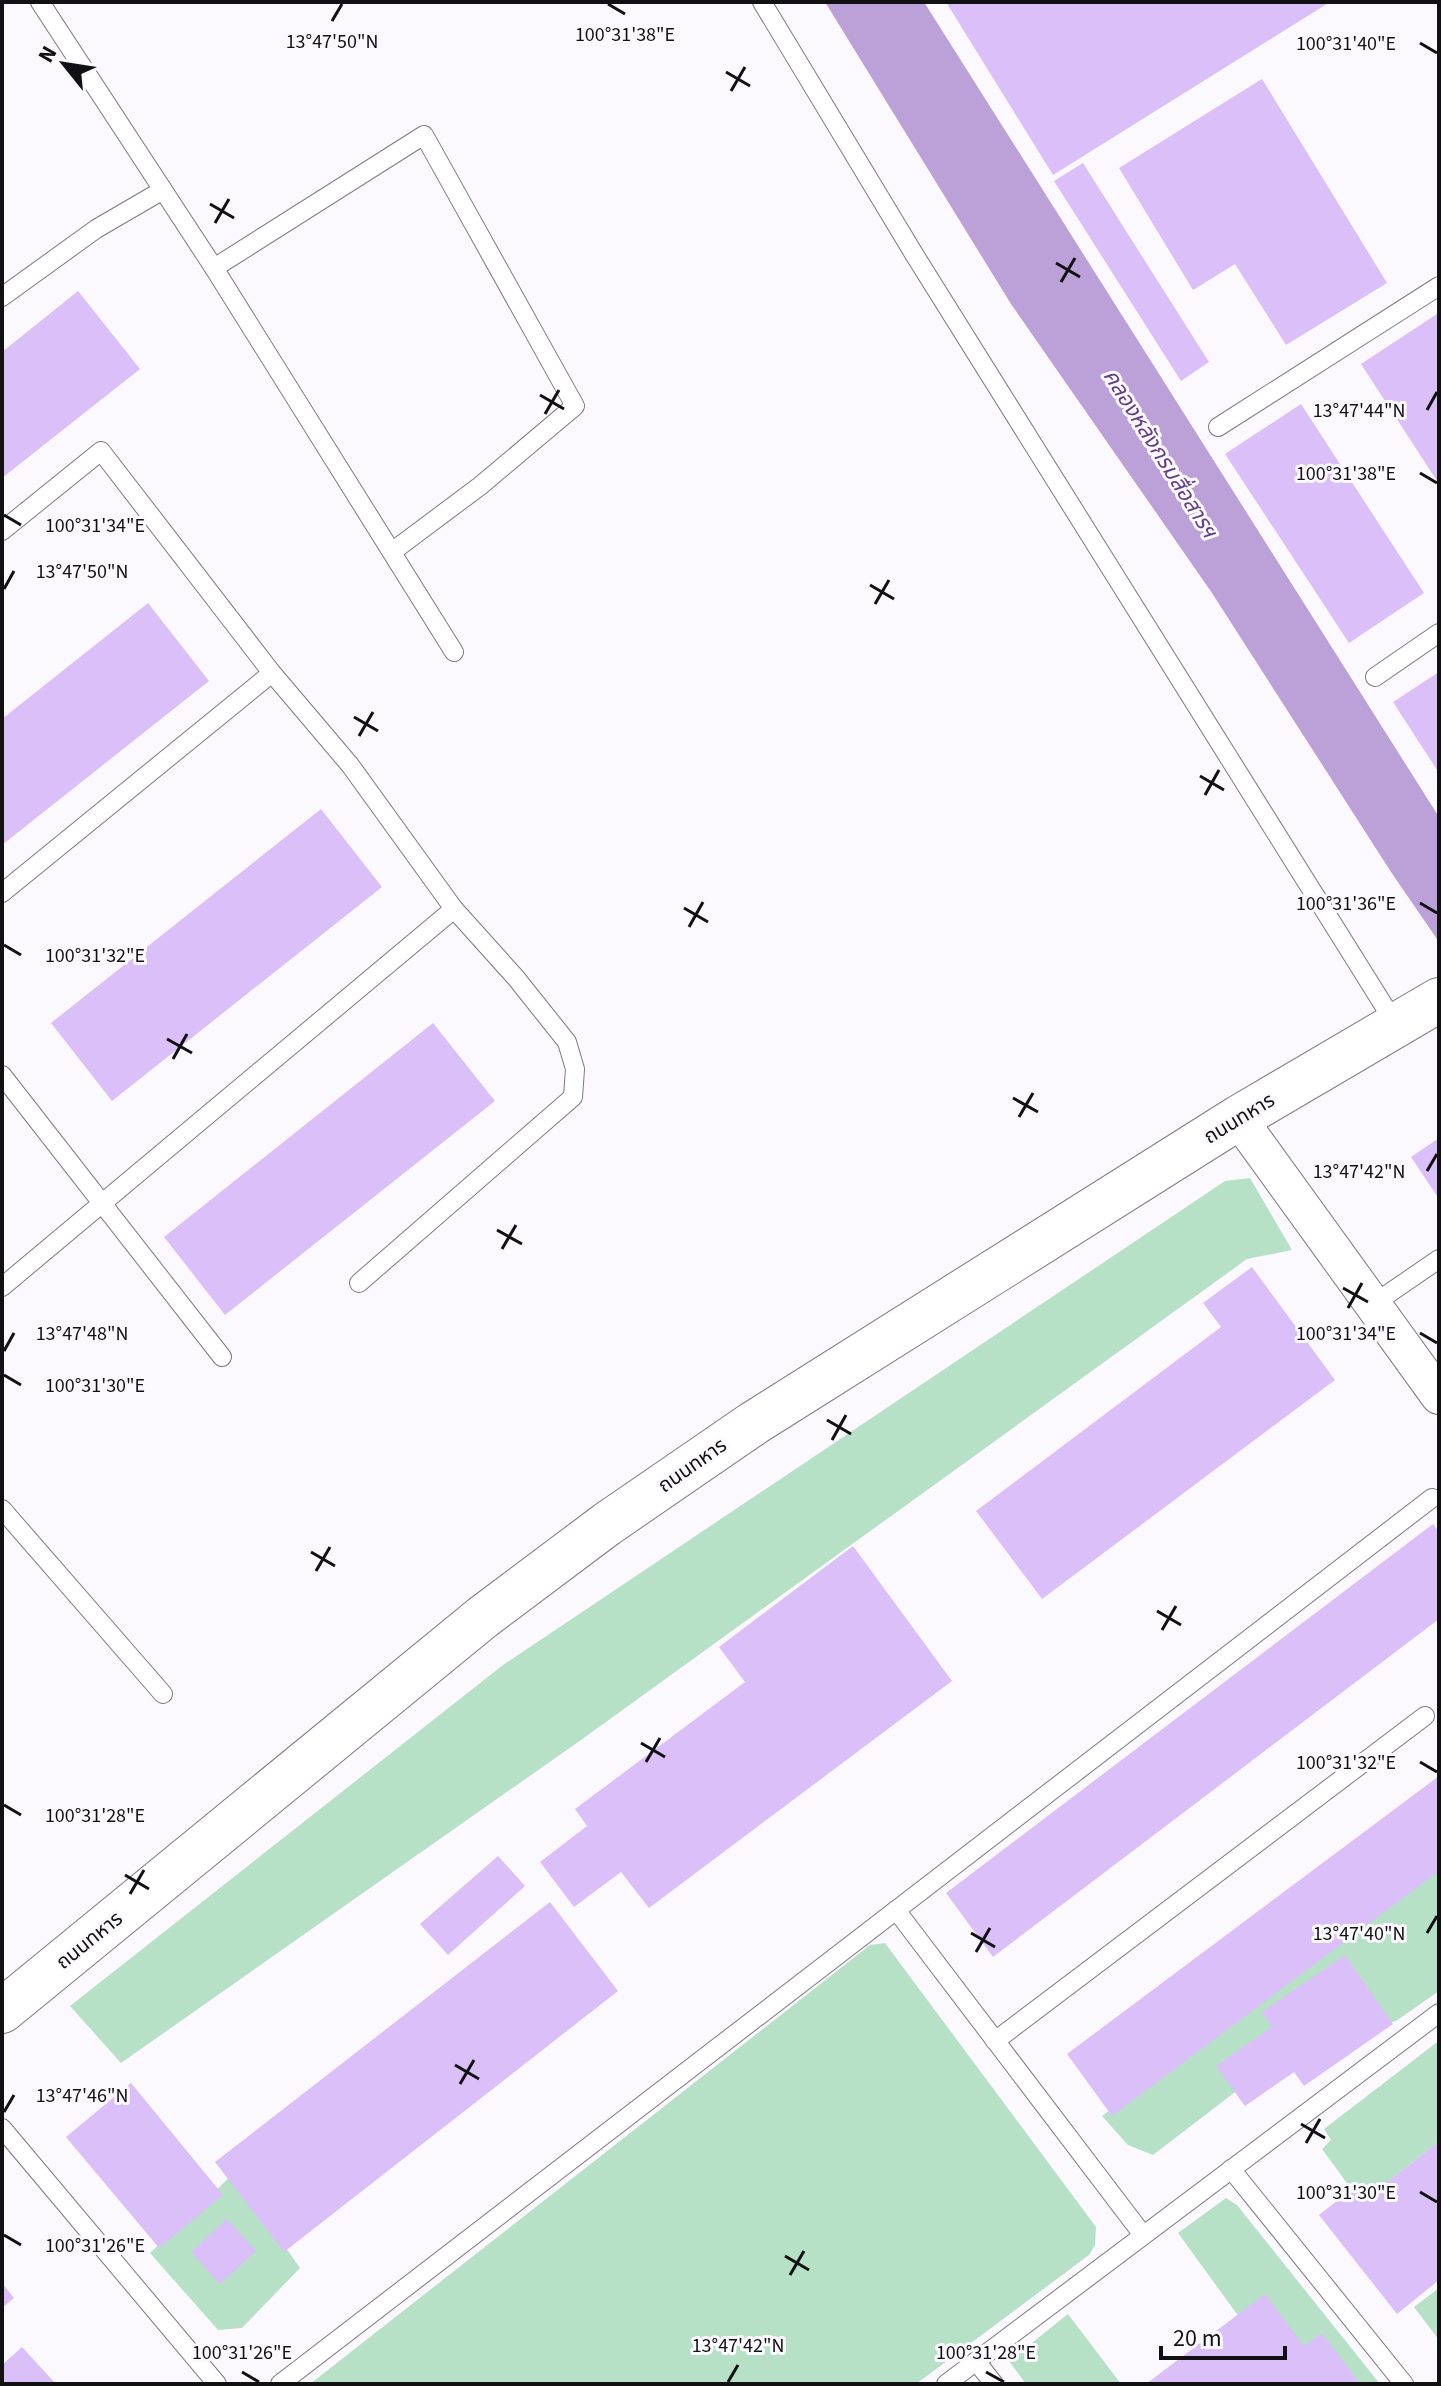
<svg xmlns="http://www.w3.org/2000/svg" width="1441" height="2386" viewBox="0 0 1441 2386" font-family="'Source Sans 3','Noto Sans Thai',sans-serif">
  <style>
    .green { fill: #b6e1c7 }
    .water { fill: #bca1d9 }
    .building { fill: #dabff9 }
    .lines { fill: none; stroke-linecap: round; stroke-linejoin: round }
    .service-casing { stroke: #7d7882; stroke-width: 20 }
    .minor-casing { stroke: #7d7882; stroke-width: 38 }
    .secondary-casing { stroke: #7d7882; stroke-width: 46 }
    .service { stroke: #fff; stroke-width: 18 }
    .minor { stroke: #fff; stroke-width: 36 }
    .secondary { stroke: #fff; stroke-width: 44 }
    .ticks { fill: none; stroke: #111013; stroke-width: 3 }
    .labels { text-anchor: middle; stroke-width: 6; stroke-linejoin: round; paint-order: stroke }
    .street-label { font-size: 20px; fill: #111013; stroke: #fbf9fe }
    .water-label { font-size: 22px; font-style: italic; fill: #633f84; stroke: #fbf9fe }
    .ticks-label { font-size: 20px; text-anchor: middle; fill: #111013; stroke: #fbf9fe; stroke-width: 6; stroke-linejoin: round; paint-order: stroke }
  </style>
  <rect width="100%" height="100%" fill="#fbf9fe"/>
  <g class="green">
    <polygon points="1250,1178 1292,1250 1247,1259 581,1740 121,2063 70,2006 503,1665 1225,1181"/>
    <polygon points="1439,1856 1439,1991 1396,2021 1282,2056 1153,2155 1128,2145 1102,2116"/>
    <polygon points="885,1943 1096,2227 1095,2245 1089,2255 916,2384 310,2384 870,1945"/>
    <polygon points="1436,2043 1439,2043 1439,2141 1371,2195 1352,2190 1322,2149 1331,2140 1324,2129"/>
    <polygon points="234,2173 300,2268 242,2328 218,2330 150,2253"/>
    <polygon points="1226,2198 1237,2205 1380,2384 1179,2384 1250,2332 1178,2233"/>
    <polygon points="1439,2288 1439,2340 1414,2307"/>
    <polygon points="1068,2314 1121,2384 1026,2384 1009,2361"/>
  </g>
  <polygon class="water" points="825,2 924,2 1439,817 1439,942 1391,872 1212,593 1011,304"/>
  <g class="building">
    <polygon points="946,2 1330,2 1053,175"/>
    <polygon points="1262,79 1387,283 1286,345 1235,264 1193,290 1119,168"/>
    <polygon points="1083,163 1209,362 1181,381 1054,181"/>
    <polygon points="78,291 140,369 2,478 2,352"/>
    <polygon points="1437,314 1439,318 1439,484 1361,364"/>
    <polygon points="1301,404 1424,593 1349,643 1225,454"/>
    <polygon points="148,603 209,681 2,845 2,719"/>
    <polygon points="1439,672 1439,773 1393,702"/>
    <polygon points="321,809 382,887 112,1101 51,1023"/>
    <polygon points="433,1023 495,1101 225,1315 164,1237"/>
    <polygon points="1439,1138 1439,1199 1411,1157"/>
    <polygon points="1252,1267 1335,1380 1042,1599 976,1511 1221,1327 1203,1303"/>
    <polygon points="1433,1524 1439,1532 1439,1619 993,1957 946,1893"/>
    <polygon points="853,1546 952,1681 649,1908 621,1872 574,1907 540,1862 587,1826 575,1809 745,1682 719,1647"/>
    <polygon points="1439,1776 1439,1871 1112,2116 1067,2054"/>
    <polygon points="498,1856 525,1886 448,1955 420,1924"/>
    <polygon points="550,1902 618,1991 284,2252 215,2162"/>
    <polygon points="1345,1955 1393,2024 1304,2086 1294,2072 1245,2106 1216,2066 1272,2027 1262,2012"/>
    <polygon points="131,2083 223,2195 159,2248 66,2137"/>
    <polygon points="1439,2141 1439,2280 1397,2314 1319,2215 1361,2182 1371,2195"/>
    <polygon points="227,2219 256,2251 220,2284 191,2252"/>
    <polygon points="2,2283 14,2298 2,2308"/>
    <polygon points="1265,2294 1304,2346 1322,2333 1360,2384 1146,2384"/>
    <polygon points="22,2347 56,2384 2,2384 2,2365"/>
  </g>
  <g class="lines">
    <defs>
      <g id="service">
        <polyline points="40,2 214,268 454,652"/>
        <polyline points="762,2 914,254 1396,1025"/>
        <polyline points="214,268 424,135 575,406 480,486 393,551"/>
        <polyline points="2,297 96,229 163,190"/>
        <polyline points="1218,427 1439,286"/>
        <polyline points="2,531 101,451 272,673 350,765 454,909 516,978 567,1042 575,1069 573,1097 359,1283"/>
        <polyline points="1375,677 1439,633"/>
        <polyline points="2,893 272,673"/>
        <polyline points="2,1075 222,1357"/>
        <polyline points="2,1287 454,909"/>
        <polyline points="1372,1305 1439,1259"/>
        <polyline points="2,1509 163,1694"/>
        <polyline points="896,1910 1143,2235"/>
        <polyline points="995,2041 1425,1716"/>
        <polyline points="2,2128 217,2384"/>
        <polyline points="1231,2169 1404,2384"/>
        <polyline points="976,2361 994,2384"/>
        <polyline points="280,2384 1432,1498"/>
        <polyline points="946,2384 1439,2013"/>
      </g>
      <polyline id="minor" points="1238,1118 1439,1396"/>
      <polyline id="secondary" points="2,2011 483,1617 607,1524 754,1423 1238,1118 1439,1000"/>
    </defs>
    <use href="#service" class="service-casing"/>
    <use href="#minor" class="minor-casing"/>
    <use href="#secondary" class="secondary-casing"/>
    <use href="#service" class="service"/>
    <use href="#minor" class="minor"/>
    <use href="#secondary" class="secondary"/>
  </g>
  <path class="ticks" d="M608,4L625,14M332,21L342,4M1420,43L1437,53M726,72L750,86M731,91L745,67M210,204L234,218M215,223L229,199M1056,263L1080,277M1061,282L1075,258M540,395L564,409M1427,410L1437,392M545,414L559,390M1420,473L1437,483M4,515L21,525M870,585L894,599M4,589L14,571M875,604L889,580M354,717L378,731M359,736L373,712M1200,776L1224,790M1205,795L1219,770M1420,903L1437,913M684,908L708,922M689,927L703,902M4,945L21,955M167,1039L192,1053M173,1059L187,1034M1013,1098L1038,1112M1019,1117L1033,1093M1427,1171L1437,1154M497,1230L522,1244M502,1249L516,1225M1343,1288L1368,1302M1348,1308L1362,1283M1420,1333L1437,1343M4,1351L14,1333M4,1375L21,1385M827,1420L851,1434M832,1440L846,1415M311,1552L335,1566M316,1571L330,1547M1157,1611L1181,1625M1162,1630L1176,1606M641,1743L665,1757M646,1762L660,1738M1420,1762L1437,1772M4,1805L21,1815M125,1875L149,1889M130,1894L144,1870M971,1933L995,1947M1427,1933L1437,1916M976,1952L990,1928M455,2065L479,2079M460,2084L474,2060M4,2112L14,2095M1301,2124L1325,2138M1306,2143L1320,2119M1420,2192L1437,2202M4,2235L21,2245M785,2256L809,2270M790,2275L804,2251M242,2372L259,2382M986,2372L1004,2382M728,2382L738,2365"/>
  <g class="labels">
    <g class="street-label">
      <text transform="translate(1239 1118) rotate(-31)" y="7">ถนนทหาร</text>
      <text transform="translate(692 1465) rotate(-35)" y="7">ถนนทหาร</text>
      <text transform="translate(89 1940) rotate(-39)" y="7">ถนนทหาร</text>
    </g>
    <g class="water-label">
      <text transform="translate(1161 453) rotate(58)" y="8">คลองหลังกรมสื่อสารฯ</text>
    </g>
  </g>
  <g class="ticks-label">
    <text x="625" y="41">100°31'38"E</text>
    <text x="332" y="48">13°47'50"N</text>
    <text x="1346" y="50">100°31'40"E</text>
    <text x="1359" y="417">13°47'44"N</text>
    <text x="1346" y="480">100°31'38"E</text>
    <text x="95" y="532">100°31'34"E</text>
    <text x="82" y="578">13°47'50"N</text>
    <text x="1346" y="910">100°31'36"E</text>
    <text x="95" y="962">100°31'32"E</text>
    <text x="1359" y="1178">13°47'42"N</text>
    <text x="1346" y="1340">100°31'34"E</text>
    <text x="82" y="1340">13°47'48"N</text>
    <text x="95" y="1392">100°31'30"E</text>
    <text x="1346" y="1769">100°31'32"E</text>
    <text x="95" y="1822">100°31'28"E</text>
    <text x="1359" y="1940">13°47'40"N</text>
    <text x="82" y="2102">13°47'46"N</text>
    <text x="1346" y="2199">100°31'30"E</text>
    <text x="95" y="2252">100°31'26"E</text>
    <text x="738" y="2352">13°47'42"N</text>
    <text x="242" y="2359">100°31'26"E</text>
    <text x="986" y="2359">100°31'28"E</text>
  </g>
  <rect width="1441" height="2386" fill="none" stroke="#111013" stroke-width="8"/>
  <g transform="translate(64 64) rotate(300)" stroke="#fbf9fe" stroke-width="6" paint-order="stroke">
  <path d="M0-6L14 30L0 20L-14 30Z" fill="#111013"/>
  <text y="-12" font-size="22" font-weight="bold" text-anchor="middle" fill="#111013">N</text>
  </g>
  <path d="M1161 2346v12h124v-12" fill="none" stroke="#111013" stroke-width="4"/>
  <text x="1173" y="2346" font-size="24" fill="#111013" stroke="#fbf9fe" stroke-width="6" paint-order="stroke">20 m</text>
</svg>
